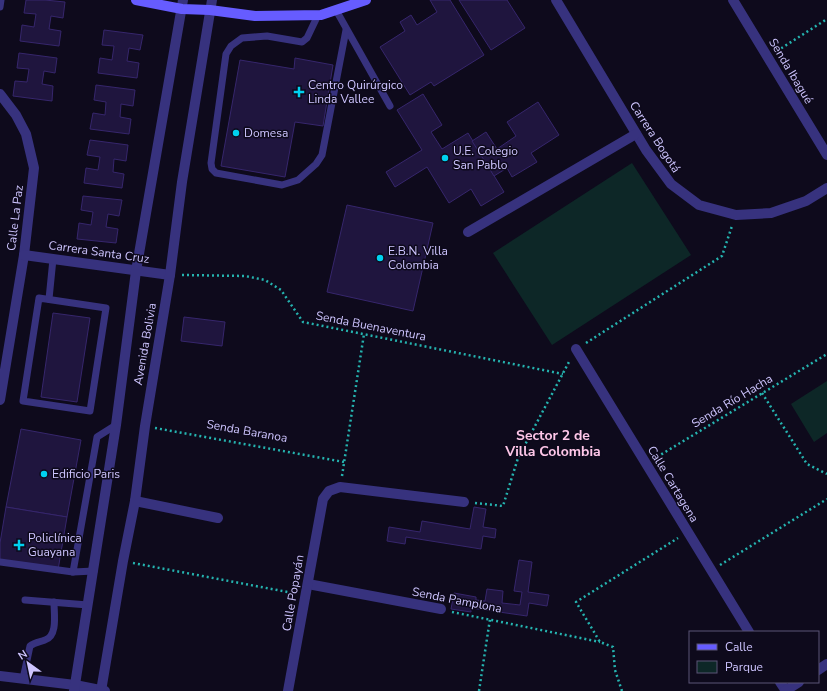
<svg xmlns="http://www.w3.org/2000/svg" width="827" height="691" viewBox="0 0 827 691" font-family="'Nunito Sans',sans-serif">
  <style>
    .green { fill: #0d2727 }
    .building { fill: #1f153e; stroke: #36266c }
    .lines { fill: none; stroke-linecap: round; stroke-linejoin: round }
    .path { stroke: #25b3af; stroke-width: 2.5; stroke-dasharray: 2 3; stroke-linecap: butt }
    .lane { stroke: #37327e; stroke-width: 7 }
    .street { stroke: #37327e; stroke-width: 10 }
    .secondary { stroke: #665cff; stroke-width: 10 }
    .poi-dot { fill: #00d1f0; stroke: #0e0a1c; stroke-width: 1.5 }
    .labels { text-anchor: middle; stroke-width: 3; stroke-linejoin: round; paint-order: stroke }
    .street-label { font-size: 12px; fill: #cec5ff; stroke: #0e0a1c }
    .poi-label { font-size: 12px; fill: #cec5ff; stroke: #0e0a1c; text-anchor: start }
    .quarter-label { font-size: 14px; font-weight: bold; fill: #ffc7e9; stroke: #0e0a1c }
  </style>
  <rect width="100%" height="100%" fill="#0e0a1c"/>
  <g class="green">
    <polygon points="632,163 691,255 552,345 493,253"/>
    <polygon points="827,381 827,433 814,442 791,404"/>
  </g>
  <g class="building">
    <polygon points="26,0 45,0 65,2 63,18 51,16 49,29 61,31 59,46 20,41 22,25 34,27 36,14 24,13"/>
    <polygon points="430,0 450,0 484,55 434,86 431,82 410,95 380,47 405,31 400,22 411,15 417,25 437,12"/>
    <polygon points="459,0 507,0 525,28 491,50"/>
    <polygon points="104,30 143,35 140,50 129,48 127,61 139,63 137,78 98,73 100,58 112,60 114,46 102,45"/>
    <polygon points="19,53 57,58 55,73 44,71 42,84 53,86 52,101 13,96 15,81 27,82 29,69 17,68"/>
    <polygon points="295,58 333,65 323,126 295,122 285,177 221,166 240,60 294,69"/>
    <polygon points="96,85 135,90 133,106 121,104 120,117 131,119 129,134 90,129 93,113 105,115 106,102 94,100"/>
    <polygon points="423,94 442,125 431,132 442,149 468,133 504,192 481,206 471,189 449,203 427,167 395,187 386,172 422,150 397,110"/>
    <polygon points="538,102 559,135 531,153 537,162 512,177 507,168 494,176 472,141 486,132 497,149 516,136 507,122"/>
    <polygon points="90,140 128,145 126,161 114,159 113,172 124,174 122,188 84,183 86,168 98,170 100,157 87,155"/>
    <polygon points="83,196 122,200 119,216 108,214 106,227 118,229 116,243 77,239 79,223 91,225 93,212 81,210"/>
    <polygon points="347,205 433,223 413,311 327,292"/>
    <polygon points="53,313 90,318 77,402 41,397"/>
    <polygon points="184,317 225,322 222,346 181,341"/>
    <polygon points="21,429 81,440 67,517 6,507"/>
    <polygon points="6,507 67,517 58,570 0,560 0,543"/>
    <polygon points="474,507 486,509 483,527 496,529 495,538 483,536 481,549 406,537 405,544 387,541 389,527 420,532 422,521 470,529"/>
    <polygon points="519,560 532,562 528,592 549,595 547,606 529,603 527,616 471,608 471,612 451,609 454,593 476,597 476,600 485,601 487,589 503,591 502,603 520,605 522,592 514,591"/>
  </g>
  <g class="lines">
    <g class="path">
      <polyline points="777,51 827,19"/>
      <polyline points="182,275 245,276 265,280 281,290 303,322 563,374"/>
      <polyline points="586,343 722,256 732,226"/>
      <polyline points="762,393 807,464 827,474"/>
      <polyline points="155,428 344,462"/>
      <polyline points="657,457 827,354"/>
      <polyline points="342,476 364,334"/>
      <polyline points="475,503 503,506 518,458 570,360"/>
      <polyline points="133,563 293,593"/>
      <polyline points="720,565 827,499"/>
      <polyline points="452,612 600,642"/>
      <polyline points="479,691 490,619"/>
      <polyline points="622,691 615,670 613,647 600,642 576,602 678,538"/>
    </g>
    <g class="lane">
      <polyline points="0,7 1,0"/>
      <polyline points="336,10 390,106"/>
      <polyline points="318,15 307,38 302,42 267,36 242,38 231,46 226,54 211,163 212,169 216,173 282,185 298,180 316,164 322,155 346,30"/>
      <polygon points="39,298 106,308 90,411 23,401"/>
      <polyline points="49,299 53,259"/>
      <polyline points="0,562 73,572"/>
      <polyline points="94,571 73,572 97,437 116,425"/>
      <polyline points="25,600 88,605"/>
      <path d="M23,679L30,646C35,642 40,642 45,640C58,636 54,614 54,602"/>
    </g>
    <g class="street">
      <polyline points="556,0 646,150 671,184 699,205 736,215 771,213 806,201 827,188"/>
      <polyline points="733,0 827,155"/>
      <polyline points="0,94 16,115 26,134 34,168 24,255 0,400"/>
      <polyline points="468,232 636,134"/>
      <polyline points="24,255 170,275"/>
      <polyline points="576,349 749,632"/>
      <polyline points="135,501 218,518"/>
      <polyline points="308,584 441,609"/>
      <polyline points="818,670 827,664"/>
      <polyline points="0,676 75,685 105,691"/>
      <polyline points="780,682 786,691"/>
      <polyline points="74,691 116,425 136,271 183,0"/>
      <polyline points="101,691 123,561 135,501 145,426 170,275 182,182 212,0"/>
      <polyline points="288,691 323,499 329,491 340,487 464,502"/>
      <polyline points="785,691 799,682"/>
    </g>
    <polyline class="secondary" points="136,0 182,9 210,10 255,16 321,15 366,0"/>
  </g>
  <g class="poi-dot">
    <path d="M297 86h4v4h4v4h-4v4h-4v-4h-4v-4h4z"/>
    <circle cx="236" cy="133" r="4"/>
    <circle cx="445" cy="158" r="4"/>
    <circle cx="380" cy="258" r="4"/>
    <circle cx="44" cy="474" r="4"/>
    <path d="M17 539h4v4h4v4h-4v4h-4v-4h-4v-4h4z"/>
  </g>
  <g class="labels">
    <g class="street-label">
      <text transform="translate(791 71) rotate(59)" y="4">Senda Ibagué</text>
      <text transform="translate(655 137) rotate(57)" y="4">Carrera Bogotá</text>
      <text transform="translate(15 218) rotate(-83)" y="4">Calle La Paz</text>
      <text transform="translate(99 252) rotate(8)" y="4">Carrera Santa Cruz</text>
      <text transform="translate(371 326) rotate(11)" y="4">Senda Buenaventura</text>
      <text transform="translate(145 344) rotate(-80)" y="4">Avenida Bolivia</text>
      <text transform="translate(732 401) rotate(-31)" y="4">Senda Río Hacha</text>
      <text transform="translate(247 431) rotate(10)" y="4">Senda Baranoa</text>
      <text transform="translate(673 484) rotate(59)" y="4">Calle Cartagena</text>
      <text transform="translate(293 593) rotate(-80)" y="4">Calle Popayán</text>
      <text transform="translate(457 600) rotate(11)" y="4">Senda Pamplona</text>
    </g>
    <g class="poi-label">
      <text x="308" y="89">Centro Quirúrgico<tspan x="308" dy="14">Linda Vallee</tspan></text>
      <text x="244" y="137">Domesa</text>
      <text x="453" y="155">U.E. Colegio<tspan x="453" dy="14">San Pablo</tspan></text>
      <text x="388" y="255">E.B.N. Villa<tspan x="388" dy="14">Colombia</tspan></text>
      <text x="52" y="478">Edificio Paris</text>
      <text x="28" y="542">Policlínica<tspan x="28" dy="14">Guayana</tspan></text>
    </g>
    <g class="quarter-label">
      <text x="553" y="440">Sector 2 de<tspan x="553" dy="16">Villa Colombia</tspan></text>
    </g>
  </g>
  <rect x="689" y="631" width="130" height="52" fill="#0e0a1c" stroke="#5b5577"/>
  <rect x="697" y="644" width="20" height="6" fill="#665cff" stroke="#5b5577"/>
  <text x="725" y="651" font-size="12" fill="#cec5ff">Calle</text>
  <rect x="697" y="661" width="20" height="12" fill="#0d2727" stroke="#5b5577"/>
  <text x="725" y="671" font-size="12" fill="#cec5ff">Parque</text>
  <g transform="translate(28 663) rotate(327)" stroke="#0e0a1c" stroke-width="3" paint-order="stroke">
  <path d="M0-3L7 15L0 10L-7 15Z" fill="#cec5ff"/>
  <text y="-6" font-size="11" font-weight="bold" text-anchor="middle" fill="#cec5ff">N</text>
  </g>
</svg>
